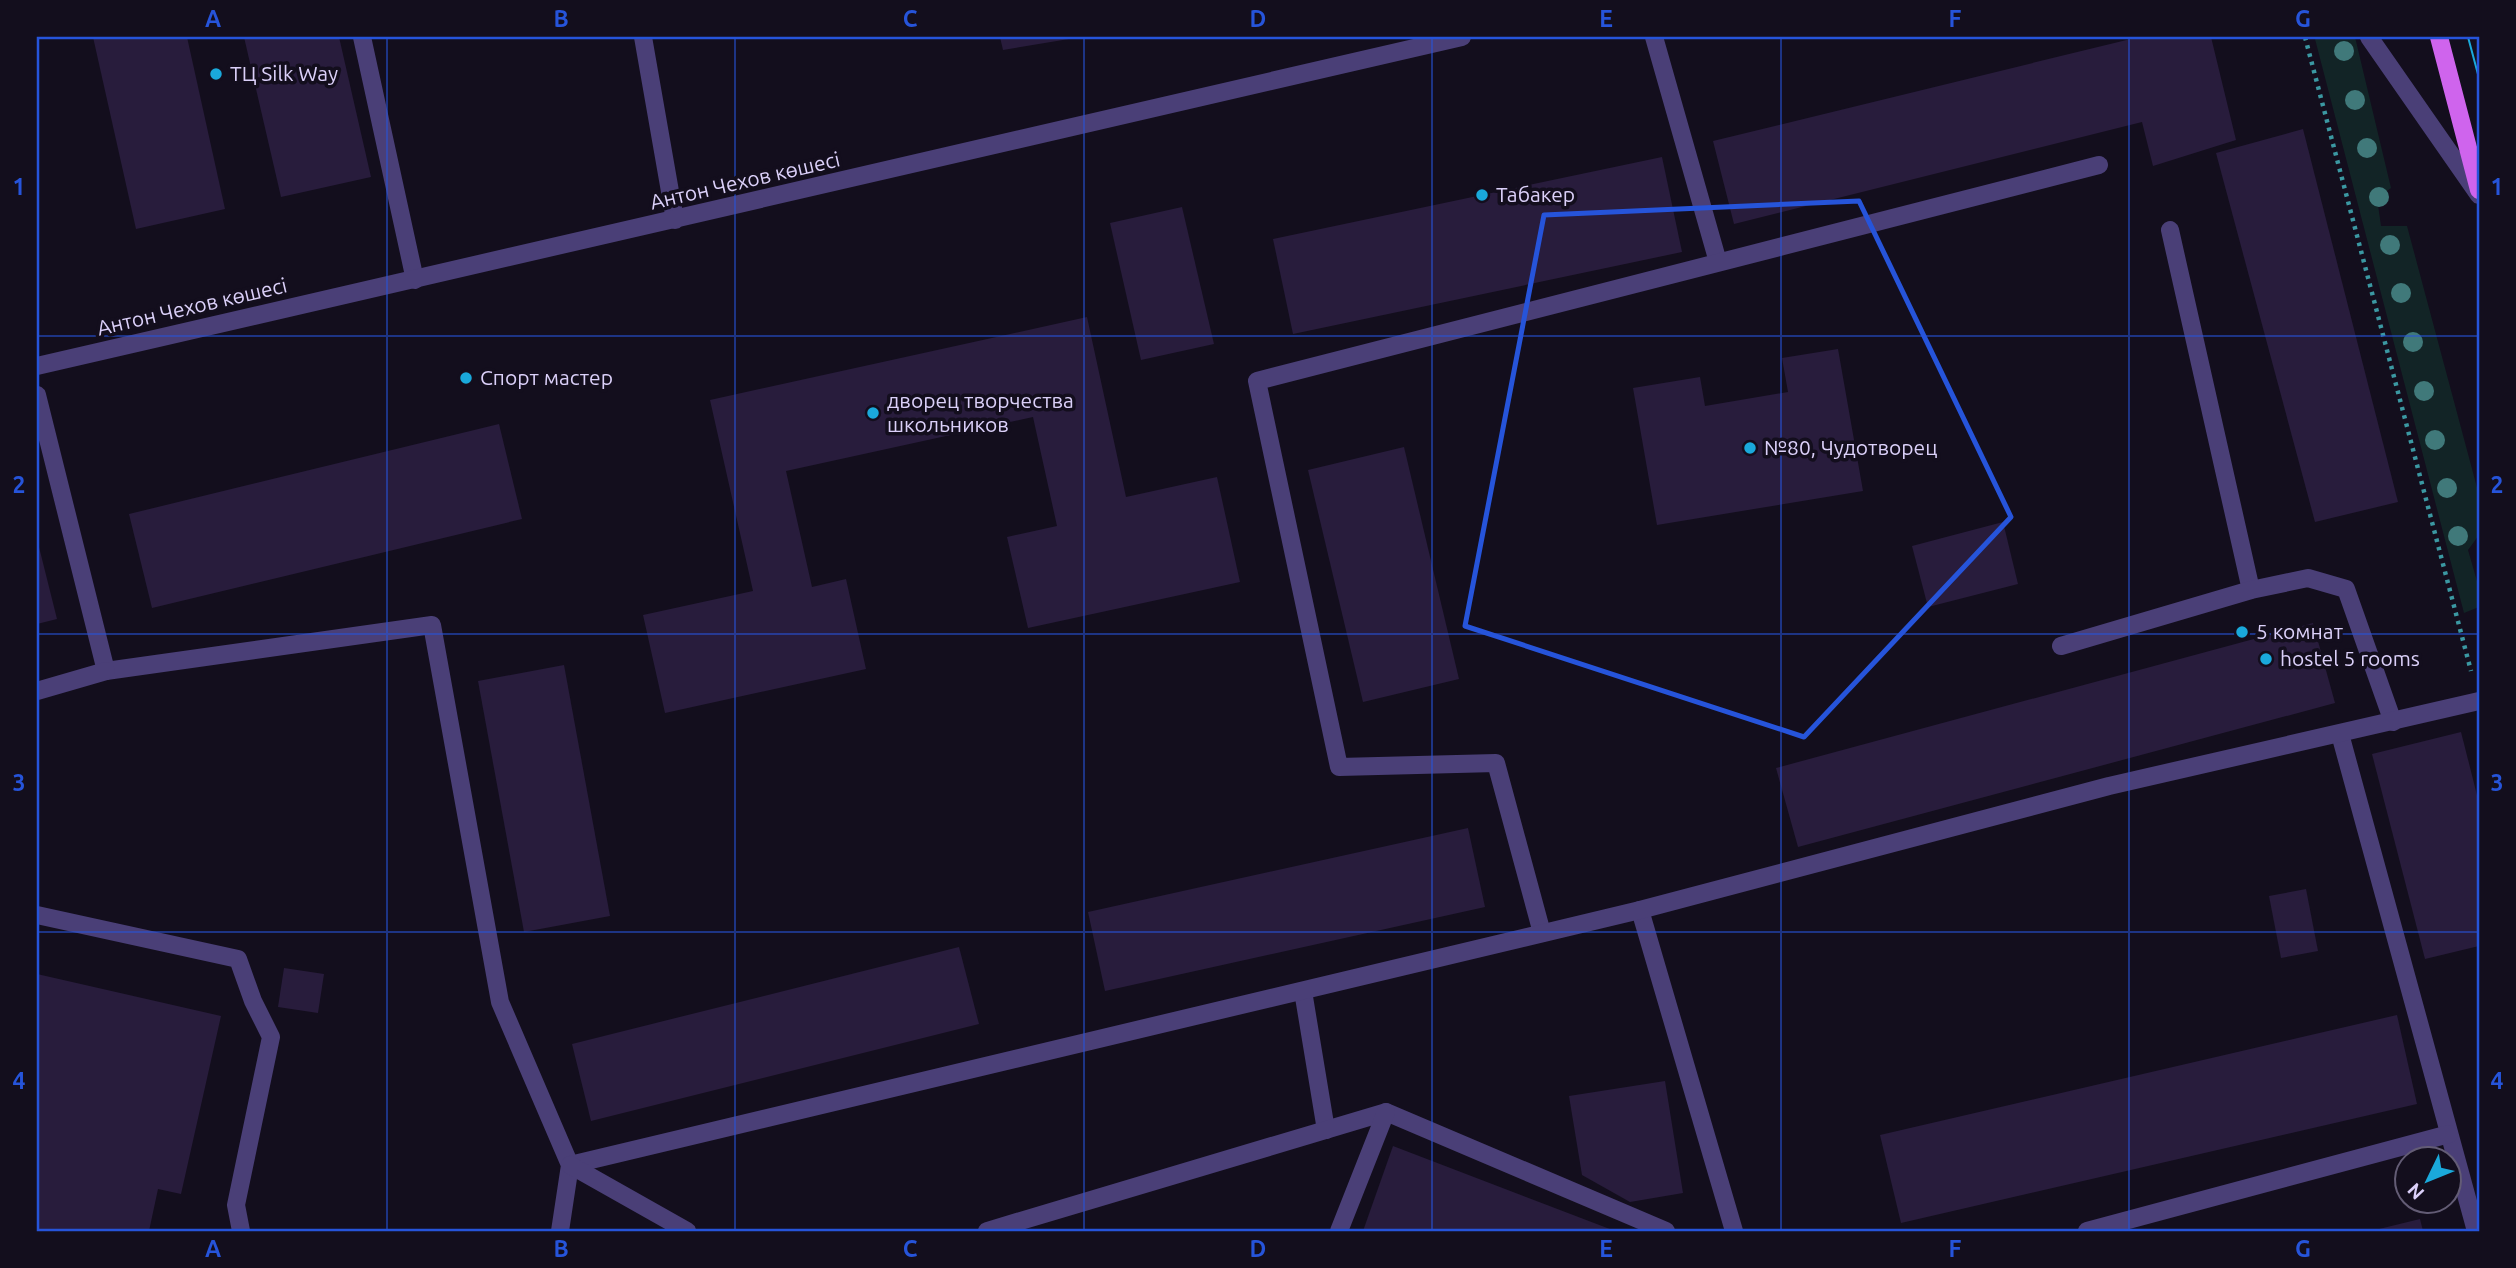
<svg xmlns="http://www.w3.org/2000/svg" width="2516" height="1268" viewBox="0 0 2516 1268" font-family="Ubuntu,sans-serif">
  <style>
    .green { fill: #122426 }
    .building { fill: #281c3c }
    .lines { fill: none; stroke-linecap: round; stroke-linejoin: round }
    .path { stroke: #3b98a2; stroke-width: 4.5; stroke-dasharray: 3.5 5; stroke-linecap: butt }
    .minor { stroke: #4a3f77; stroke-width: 18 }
    .major { stroke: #cf64ed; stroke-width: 18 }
    .tram { stroke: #1aa9db; stroke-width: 2 }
    .tree { fill: #40797a }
    .marked { fill: none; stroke: #2654da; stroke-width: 5; stroke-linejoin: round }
    .grid { fill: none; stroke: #2654da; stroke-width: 2; stroke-opacity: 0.55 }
    .poi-dot { fill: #1aa9db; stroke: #130e1d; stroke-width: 2.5 }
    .labels { text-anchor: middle; stroke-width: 7; stroke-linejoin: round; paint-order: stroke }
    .poi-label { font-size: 21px; fill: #dbd0f9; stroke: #130e1d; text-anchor: start }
    .street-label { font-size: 21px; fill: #dbd0f9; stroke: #130e1d }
    .neatline { fill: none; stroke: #2654da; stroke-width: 2.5 }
    .grid-label { font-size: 23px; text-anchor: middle; font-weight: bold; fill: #2654da }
  </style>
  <rect width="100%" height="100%" fill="#130e1d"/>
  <polygon class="green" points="2323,37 2355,37 2391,188 2377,198 2381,226 2407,226 2479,495 2479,535 2468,550 2479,588 2479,607 2464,613 2315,39"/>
  <g class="building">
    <polygon points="93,37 187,37 225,209 136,229"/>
    <polygon points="244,37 339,37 371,177 281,197"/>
    <polygon points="1000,37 1075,37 1075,38 1003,50"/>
    <polygon points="2139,37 2211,37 2236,140 2153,166 2142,122 1734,224 1713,141"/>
    <polygon points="2303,129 2398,502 2315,522 2216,153"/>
    <polygon points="1662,157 1682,252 1293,334 1273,239"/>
    <polygon points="1182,207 1214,344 1141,360 1110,223"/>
    <polygon points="1087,317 1126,497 1217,477 1240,582 1028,628 1007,537 1057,526 1033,417 786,471 812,587 846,579 866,669 665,713 643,615 753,591 710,400"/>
    <polygon points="1838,349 1863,491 1657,525 1633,388 1700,377 1705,406 1788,392 1782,358"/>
    <polygon points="499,424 522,519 152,608 129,514"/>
    <polygon points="1404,447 1459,679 1363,702 1308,470"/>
    <polygon points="2003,522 2018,584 1928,607 1912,546"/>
    <polygon points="37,539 57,619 37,624"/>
    <polygon points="2313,623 2335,703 1798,847 1776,768"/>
    <polygon points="564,665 610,916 524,932 478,681"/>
    <polygon points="2461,732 2479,803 2479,946 2425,959 2372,754"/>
    <polygon points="1468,828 1485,907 1105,991 1088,912"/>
    <polygon points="2306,889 2318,951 2281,958 2269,896"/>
    <polygon points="959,947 979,1024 591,1121 572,1044"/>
    <polygon points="284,968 324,974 318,1013 278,1007"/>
    <polygon points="37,974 221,1016 181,1194 158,1189 149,1231 37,1231"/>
    <polygon points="2397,1015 2417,1104 1901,1223 1880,1135"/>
    <polygon points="1665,1081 1683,1193 1630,1202 1582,1175 1569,1096"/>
    <polygon points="1393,1146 1615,1231 1363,1231"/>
    <polygon points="2420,1219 2423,1231 2375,1231 2375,1230"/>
  </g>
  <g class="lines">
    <polyline class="path" points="2305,37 2471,671"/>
    <g class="minor">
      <polyline points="362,37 415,280"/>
      <polyline points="643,37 675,220"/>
      <polyline points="1654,37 1718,262"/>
      <polyline points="2369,37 2479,195"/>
      <polyline points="2170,230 2251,590"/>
      <polyline points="37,366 1462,37"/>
      <polyline points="37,395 106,671 432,625 500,1002 570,1165 560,1231"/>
      <polyline points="2061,646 2251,590 2308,578 2346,589 2393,722"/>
      <polyline points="37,691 106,671"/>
      <polyline points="2340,734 2476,1231"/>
      <polyline points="1640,910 1734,1231"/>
      <polyline points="37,915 238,959 253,1001 271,1037 236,1205 241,1231"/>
      <polyline points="1542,933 1496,763 1339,767 1257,381 2099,165"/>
      <polyline points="1303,991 1326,1130"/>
      <polyline points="570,1165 1640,910 2109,786 2479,701"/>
      <polyline points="570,1165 687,1231"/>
      <polyline points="987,1231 1386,1112 1666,1231"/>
      <polyline points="1339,1231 1386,1112"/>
      <polyline points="2087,1231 2449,1134"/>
    </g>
    <polyline class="major" points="2439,37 2479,190"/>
    <polyline class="tram" points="2468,37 2479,78"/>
  </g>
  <g class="tree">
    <circle cx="2344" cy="51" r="10"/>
    <circle cx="2355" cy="100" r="10"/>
    <circle cx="2367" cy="148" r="10"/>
    <circle cx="2379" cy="197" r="10"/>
    <circle cx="2390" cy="245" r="10"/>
    <circle cx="2401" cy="293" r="10"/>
    <circle cx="2413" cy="342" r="10"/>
    <circle cx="2424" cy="391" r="10"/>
    <circle cx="2435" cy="440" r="10"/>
    <circle cx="2447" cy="488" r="10"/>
    <circle cx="2458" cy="536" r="10"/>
  </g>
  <path class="marked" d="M1859,201L2011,517L1804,737L1465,626L1544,215Z"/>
  <path class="grid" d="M387,37V1231M735,37V1231M1084,37V1231M1432,37V1231M1781,37V1231M2129,37V1231M37,336H2479M37,634H2479M37,932H2479"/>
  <g class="poi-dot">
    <circle cx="216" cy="74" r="7"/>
    <circle cx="1482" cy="195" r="7"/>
    <circle cx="466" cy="378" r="7"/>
    <circle cx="873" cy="413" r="7"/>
    <circle cx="1750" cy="448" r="7"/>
    <circle cx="2242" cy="632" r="7"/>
    <circle cx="2266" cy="659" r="7"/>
  </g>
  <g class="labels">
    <g class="poi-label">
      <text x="230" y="81">ТЦ Silk Way</text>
      <text x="1496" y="202">Табакер</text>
      <text x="480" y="385">Спорт мастер</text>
      <text x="887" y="408">дворец творчества<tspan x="887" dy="24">школьников</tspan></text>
      <text x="1764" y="455">№80, Чудотворец</text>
      <text x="2256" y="639">5 комнат</text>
      <text x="2280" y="666">hostel 5 rooms</text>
    </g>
    <g class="street-label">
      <text transform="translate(745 181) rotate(-13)" y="7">Антон Чехов көшесі</text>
      <text transform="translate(192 307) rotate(-13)" y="7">Антон Чехов көшесі</text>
    </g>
  </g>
  <rect width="2516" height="1268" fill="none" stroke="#130e1d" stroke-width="77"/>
  <g transform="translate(2428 1180) rotate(227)"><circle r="33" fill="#130e1d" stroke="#635c75" stroke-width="2"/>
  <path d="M0-5L12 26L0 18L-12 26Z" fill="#1aa9db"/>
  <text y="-10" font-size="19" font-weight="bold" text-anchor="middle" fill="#dbd0f9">N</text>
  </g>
  <rect x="38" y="38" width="2440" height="1192" class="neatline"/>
  <g class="grid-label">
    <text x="213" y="27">A</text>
    <text x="561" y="27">B</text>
    <text x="910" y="27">C</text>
    <text x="1258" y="27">D</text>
    <text x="1606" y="27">E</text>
    <text x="1955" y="27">F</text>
    <text x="2303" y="27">G</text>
    <text x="19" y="195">1</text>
    <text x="2497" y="195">1</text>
    <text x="19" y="493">2</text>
    <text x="2497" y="493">2</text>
    <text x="19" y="791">3</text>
    <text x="2497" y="791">3</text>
    <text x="19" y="1089">4</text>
    <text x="2497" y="1089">4</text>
    <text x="213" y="1257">A</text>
    <text x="561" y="1257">B</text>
    <text x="910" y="1257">C</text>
    <text x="1258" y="1257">D</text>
    <text x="1606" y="1257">E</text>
    <text x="1955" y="1257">F</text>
    <text x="2303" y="1257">G</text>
  </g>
</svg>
